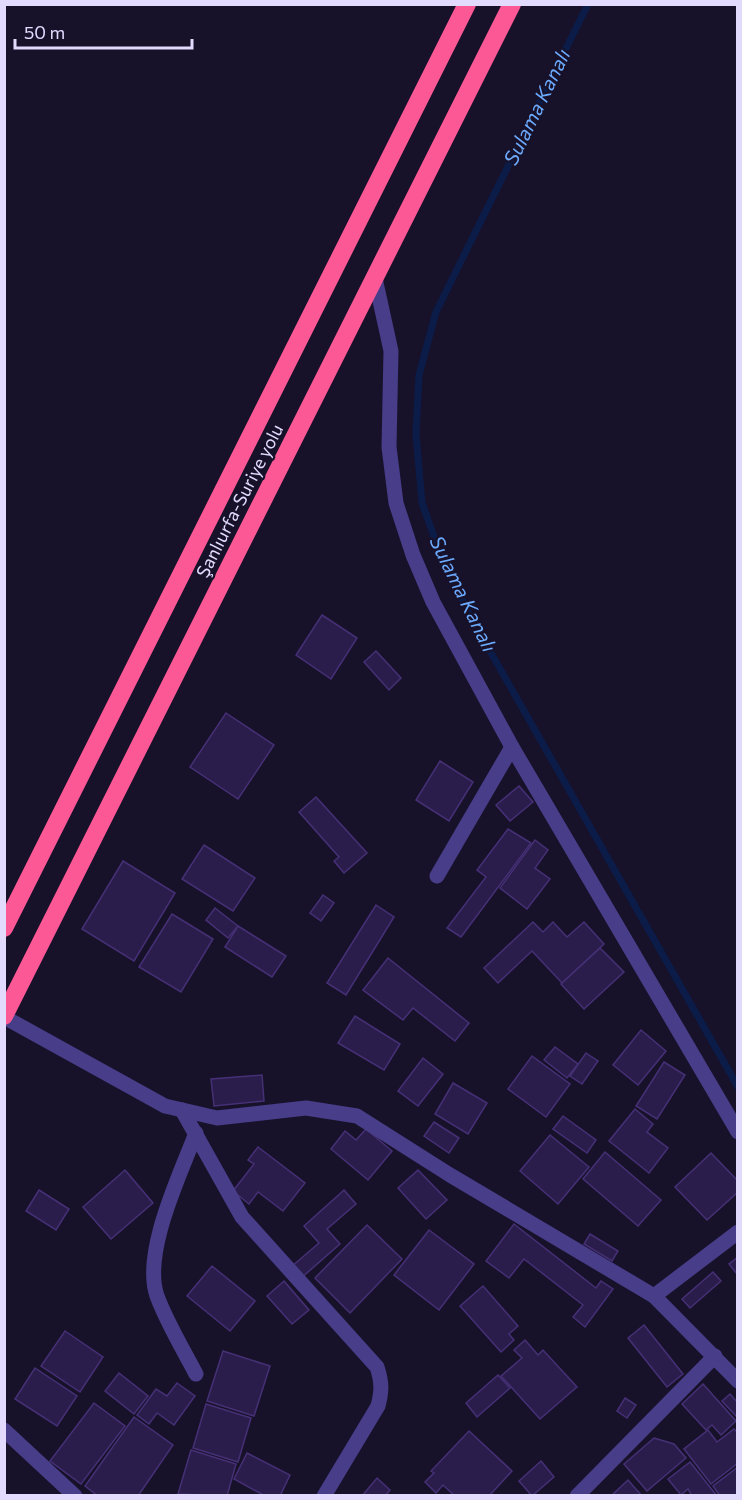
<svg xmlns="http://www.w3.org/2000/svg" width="742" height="1500" viewBox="0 0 742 1500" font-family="Commissioner,sans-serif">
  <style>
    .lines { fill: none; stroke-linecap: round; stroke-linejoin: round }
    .stream { stroke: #0c1c48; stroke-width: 7 }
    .building { fill: #2b1d4b; stroke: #453076; stroke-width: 1.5 }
    .street { stroke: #473d88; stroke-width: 15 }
    .highway { stroke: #fc5896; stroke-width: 18 }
    .labels { text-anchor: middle; stroke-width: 4.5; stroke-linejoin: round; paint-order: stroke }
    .street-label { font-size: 18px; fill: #e2dbfe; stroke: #18112a }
    .water-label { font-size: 20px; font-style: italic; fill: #6baafd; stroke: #18112a }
  </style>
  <rect width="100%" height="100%" fill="#18112a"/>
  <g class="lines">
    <polyline class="stream" points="588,4 436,312 419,375 416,434 422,503 444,564 474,623 738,1087"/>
  </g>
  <g class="building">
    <polygon points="322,615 357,638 331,679 296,655"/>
    <polygon points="376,651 401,678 389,690 364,662"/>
    <polygon points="226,713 274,745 238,799 190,767"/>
    <polygon points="440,761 473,782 449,821 416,800"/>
    <polygon points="519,786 533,802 510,821 496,805"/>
    <polygon points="316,797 367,853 344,873 334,861 339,857 299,812"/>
    <polygon points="508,829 531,843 461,937 447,928 486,877 477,870"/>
    <polygon points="535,840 548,850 535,868 550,879 527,909 500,888"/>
    <polygon points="204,845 255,878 233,911 182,879"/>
    <polygon points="123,861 175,893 134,961 82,929"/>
    <polygon points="323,895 334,903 321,921 310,913"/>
    <polygon points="376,905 394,917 346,995 327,983"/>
    <polygon points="215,908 238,926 228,938 206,920"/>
    <polygon points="172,914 213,939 181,992 139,967"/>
    <polygon points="533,922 543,932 553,922 567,937 584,922 604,944 562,983 532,951 498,983 484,968"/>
    <polygon points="238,926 286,956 272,977 225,947"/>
    <polygon points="600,948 624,972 584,1009 561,984"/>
    <polygon points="388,958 469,1023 455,1041 413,1008 403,1020 363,990"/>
    <polygon points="355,1016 400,1044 384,1070 338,1043"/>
    <polygon points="641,1030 666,1051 638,1085 613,1065"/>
    <polygon points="555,1047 578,1064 567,1078 544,1060"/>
    <polygon points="586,1053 598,1061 582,1084 570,1076"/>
    <polygon points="532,1056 570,1084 546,1117 508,1089"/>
    <polygon points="423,1058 443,1074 418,1106 398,1091"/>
    <polygon points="664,1062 685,1075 657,1119 636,1106"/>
    <polygon points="262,1075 264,1101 214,1106 211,1079"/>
    <polygon points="453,1083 487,1103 468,1134 435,1114"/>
    <polygon points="635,1109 653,1124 647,1132 668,1148 649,1173 609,1141"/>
    <polygon points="563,1116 596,1140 587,1153 553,1129"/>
    <polygon points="434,1122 459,1138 449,1153 424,1136"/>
    <polygon points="366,1129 392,1151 368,1180 331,1149 345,1131 356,1140"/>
    <polygon points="550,1135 589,1167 558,1204 520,1171"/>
    <polygon points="258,1147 305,1183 283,1211 258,1192 249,1204 233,1191 254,1164 248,1160"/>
    <polygon points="605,1152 661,1200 638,1226 583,1179"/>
    <polygon points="711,1153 738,1181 738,1192 707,1220 675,1187"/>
    <polygon points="125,1170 153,1203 111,1239 83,1207"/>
    <polygon points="418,1170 447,1200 426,1219 398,1188"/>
    <polygon points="39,1190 69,1209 56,1230 26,1211"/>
    <polygon points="344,1190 356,1204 327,1229 340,1244 300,1279 291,1267 319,1243 304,1226"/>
    <polygon points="514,1224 596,1288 601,1281 613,1289 585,1327 573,1317 583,1305 524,1259 509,1278 486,1261"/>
    <polygon points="367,1225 402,1259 350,1313 315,1278"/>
    <polygon points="429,1230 474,1264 439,1310 394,1275"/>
    <polygon points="590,1234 618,1251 612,1261 584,1244"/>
    <polygon points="738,1257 738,1273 737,1274 729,1264"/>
    <polygon points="212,1266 255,1301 230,1331 187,1296"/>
    <polygon points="713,1272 721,1281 690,1308 682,1299"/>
    <polygon points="284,1281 309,1310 292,1324 267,1296"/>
    <polygon points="483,1286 518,1326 509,1334 514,1340 501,1352 460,1306"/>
    <polygon points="644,1325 683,1374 667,1387 628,1338"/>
    <polygon points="65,1331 103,1357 80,1392 41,1366"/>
    <polygon points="525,1340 538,1355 543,1350 577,1387 540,1419 501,1376 522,1358 514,1350"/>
    <polygon points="223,1351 270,1366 254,1416 207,1401"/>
    <polygon points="35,1368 77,1396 57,1426 15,1399"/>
    <polygon points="119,1373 148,1396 134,1414 105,1391"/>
    <polygon points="498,1375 510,1388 477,1417 466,1403"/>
    <polygon points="177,1383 195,1396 174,1425 157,1413 149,1424 137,1415 156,1389 167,1396"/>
    <polygon points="703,1384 736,1421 721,1435 712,1425 706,1430 682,1404"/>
    <polygon points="730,1394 738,1403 738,1418 722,1401"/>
    <polygon points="625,1398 636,1405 627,1418 617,1411"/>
    <polygon points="94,1403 125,1426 81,1484 50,1461"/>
    <polygon points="206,1404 251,1418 238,1462 193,1448"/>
    <polygon points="134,1417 173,1445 138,1496 98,1496 85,1486"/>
    <polygon points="734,1429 738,1433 738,1463 711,1484 684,1449 708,1430 717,1442"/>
    <polygon points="469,1431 512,1471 489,1496 455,1496 443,1485 436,1493 425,1482 434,1473 431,1471"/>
    <polygon points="654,1438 674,1444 686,1458 647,1491 624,1464"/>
    <polygon points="191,1450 236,1464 227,1496 178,1494"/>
    <polygon points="247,1453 290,1475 280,1496 265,1496 234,1479"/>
    <polygon points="541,1461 554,1477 532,1496 519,1481"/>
    <polygon points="690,1462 717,1496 692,1496 688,1489 681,1495 668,1479"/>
    <polygon points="738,1467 738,1496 720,1496 713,1486"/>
    <polygon points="377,1478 390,1490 385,1496 362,1496"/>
    <polygon points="628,1480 642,1496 611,1496"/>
  </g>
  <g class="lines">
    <g class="street">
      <polyline points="375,278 391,351 389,447 396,503 413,555 433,602 512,747 738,1132"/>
      <polyline points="437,876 512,747"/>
      <polyline points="4,1017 165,1106 217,1118 306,1108 357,1116 450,1175 654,1296 738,1381"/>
      <path d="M182,1110L242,1217L377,1367C382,1382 382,1391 378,1406L324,1496"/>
      <path d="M196,1133C180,1175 142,1253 157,1296C167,1323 183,1349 196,1374"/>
      <polyline points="654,1296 738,1232"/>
      <polyline points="4,1430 75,1496"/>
      <polyline points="577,1496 715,1356"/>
    </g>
    <g class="highway">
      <polyline points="4,928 467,4"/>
      <polyline points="4,1016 512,4"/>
    </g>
  </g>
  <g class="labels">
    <g class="street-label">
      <text transform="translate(240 501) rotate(-63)" y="6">Şanlıurfa-Suriye yolu</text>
    </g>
    <g class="water-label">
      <text transform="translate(537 107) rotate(-64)" y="7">Sulama Kanalı</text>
      <text transform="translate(463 594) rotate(64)" y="7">Sulama Kanalı</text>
    </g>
  </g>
  <rect width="742" height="1500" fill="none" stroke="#e2dbfe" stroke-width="12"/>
  <path d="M15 39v9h177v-9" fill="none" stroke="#e2dbfe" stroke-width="3"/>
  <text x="24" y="39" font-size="18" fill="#e2dbfe" stroke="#18112a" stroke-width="4.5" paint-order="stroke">50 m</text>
</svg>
